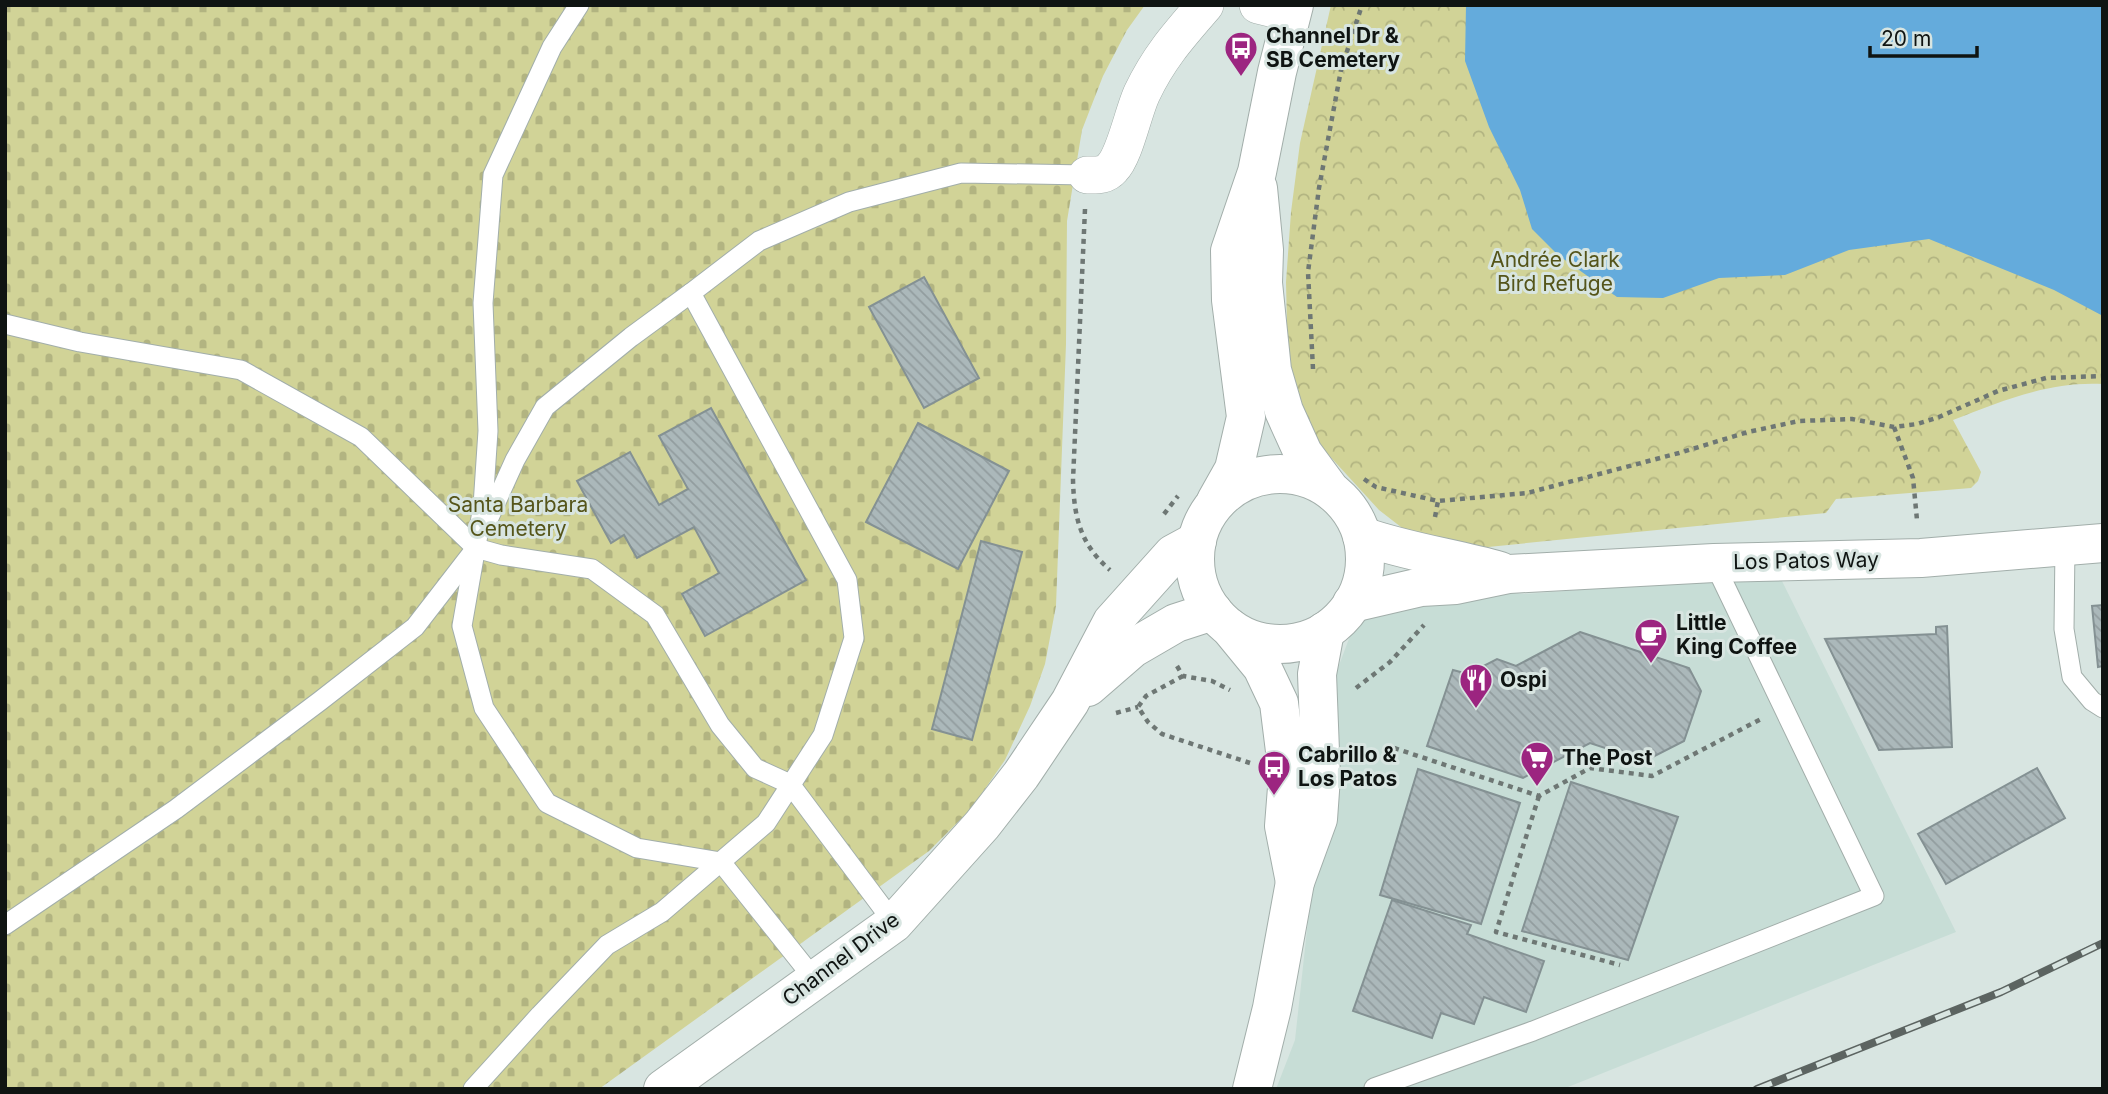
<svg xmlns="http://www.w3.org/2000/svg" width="2108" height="1094" viewBox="0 0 2108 1094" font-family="Inter,sans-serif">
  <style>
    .built { fill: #c7ddd6 }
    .cemetery { fill: url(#cemetery-stones) }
    .park { fill: url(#park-crowns) }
    .water { fill: #64abdc }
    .building { fill: url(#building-back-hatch); stroke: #849193; stroke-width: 2 }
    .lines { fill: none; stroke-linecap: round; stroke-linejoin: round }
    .service-casing { stroke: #a2aeaa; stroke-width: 21 }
    .minor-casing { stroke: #a2aeaa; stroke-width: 38 }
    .tertiary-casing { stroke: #a2aeaa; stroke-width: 40 }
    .secondary-casing { stroke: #a2aeaa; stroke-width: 40 }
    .primary-casing { stroke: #a2aeaa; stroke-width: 40 }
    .path { stroke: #6e7774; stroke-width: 4.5; stroke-dasharray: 5 5; stroke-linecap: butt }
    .service { stroke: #fff; stroke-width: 19 }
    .minor { stroke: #fff; stroke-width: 37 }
    .tertiary { stroke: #fff; stroke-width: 38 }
    .secondary { stroke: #fff; stroke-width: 38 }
    .primary { stroke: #fff; stroke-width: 38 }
    .rail-casing { stroke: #5c6461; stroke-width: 8 }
    .rail { stroke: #d8e5e1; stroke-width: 5; stroke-dasharray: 16; stroke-linecap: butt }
    .labels { text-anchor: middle; stroke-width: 6; stroke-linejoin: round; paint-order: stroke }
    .poi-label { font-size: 21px; font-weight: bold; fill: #0f1412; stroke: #d8e5e1; text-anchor: start }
    .park-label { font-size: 21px; fill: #55551a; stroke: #d8e5e1 }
    .street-label { font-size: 21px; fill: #0f1412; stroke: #d8e5e1 }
  </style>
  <defs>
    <pattern id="cemetery-stones" width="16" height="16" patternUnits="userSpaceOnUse" patternTransform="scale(1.75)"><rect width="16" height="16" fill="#d1d397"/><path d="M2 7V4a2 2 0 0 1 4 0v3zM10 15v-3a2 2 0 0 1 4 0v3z" fill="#b2b481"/></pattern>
    <pattern id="park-crowns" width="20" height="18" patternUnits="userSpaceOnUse" patternTransform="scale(1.75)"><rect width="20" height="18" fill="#d1d397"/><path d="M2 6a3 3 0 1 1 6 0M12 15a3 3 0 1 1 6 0" fill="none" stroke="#b2b481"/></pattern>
    <pattern id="building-back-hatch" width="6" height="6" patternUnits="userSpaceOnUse" patternTransform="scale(1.75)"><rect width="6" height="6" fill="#abb8ba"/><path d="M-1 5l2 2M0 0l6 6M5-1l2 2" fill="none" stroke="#929d9f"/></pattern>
  </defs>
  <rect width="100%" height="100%" fill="#d8e5e1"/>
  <polygon class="built" points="1779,575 1956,932 1563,1089 1276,1089 1295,1040 1308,921 1335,729 1335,676 1353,628 1394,598 1446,587 1525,594"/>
  <polygon class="cemetery" points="5,5 1145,5 1127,30 1103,76 1082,130 1067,221 1066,344 1056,606 1045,664 1030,706 1005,760 971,809 929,851 599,1089 5,1089"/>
  <path class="park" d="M1331,5H2103V384C2050,381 2001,401 1953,420L1981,472L1978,481L1971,488L1836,499L1826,513L1478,548L1410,534L1379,510L1325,451L1304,420L1288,371L1286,282L1291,212L1300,143Z"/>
  <polygon class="water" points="1466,5 2103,5 2103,316 2054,290 1929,239 1849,250 1785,275 1719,278 1663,298 1617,297 1558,255 1532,229 1520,190 1489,127 1465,61"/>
  <g class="building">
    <polygon points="924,277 979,378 924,408 869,307"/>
    <polygon points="711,408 806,580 705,636 682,594 719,573 694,527 637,558 624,535 611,543 577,481 630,452 659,505 688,489 659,436"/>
    <polygon points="918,423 1009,471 958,569 866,522"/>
    <polygon points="981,541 1022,552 972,740 932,729"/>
    <polygon points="2103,605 2103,666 2098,667 2092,606"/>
    <polygon points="1947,626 1952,747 1879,750 1825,639 1936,634 1936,627"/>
    <polygon points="1580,632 1689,668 1701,691 1684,741 1645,761 1590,743 1523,778 1427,746 1453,670 1468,674 1497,659 1516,666"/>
    <polygon points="2037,768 2065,818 1946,884 1918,834"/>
    <polygon points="1418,769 1520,803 1481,924 1380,895"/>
    <polygon points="1571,782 1678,817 1628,960 1522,931"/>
    <polygon points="1392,900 1471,925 1467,934 1544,961 1526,1012 1484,997 1474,1024 1441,1013 1432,1038 1353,1011"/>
  </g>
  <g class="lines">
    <defs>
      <g id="service">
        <polyline points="579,5 552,47 493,175 483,303 488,431 483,506 462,626 484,708 547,803 637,848 721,862 815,980"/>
        <polyline points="5,324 80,342 241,370 361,437 476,548 501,555 592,569 655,615 720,725 755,768 790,784 894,923"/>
        <polyline points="487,522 515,460 545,407 631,337 691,293"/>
        <polyline points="2065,546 2064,629 2072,677 2092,701 2103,708"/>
        <polyline points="5,925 176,809 320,701 415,627 473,552"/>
        <polyline points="1374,1088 1533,1031 1874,896 1714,563"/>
        <polyline points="473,1089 540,1015 607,945 662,912 766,823 823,735 854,638 847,580 691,293 759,241 849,202 961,173 1087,175"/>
      </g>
      <g id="minor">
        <polyline points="1258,5 1291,13"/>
        <path d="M1087,175C1097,175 1105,176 1112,168C1125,155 1133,112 1142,93C1159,57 1179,35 1205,5"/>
      </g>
      <g id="tertiary">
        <polyline points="1088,687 1133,648 1176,623 1213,611"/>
        <polyline points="663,1089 894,923 982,825 1021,775 1070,702 1112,622 1173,554 1197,541"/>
      </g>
      <g id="secondary">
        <path d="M1362,536C1407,552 1454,558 1500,571"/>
        <polyline points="1352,603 1421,587 1456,585 1509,574 1714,563 1921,558 2103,543"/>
      </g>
      <g id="primary">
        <polyline points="1258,188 1264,250 1263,283 1272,370 1284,411 1303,453 1328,487"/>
        <circle cx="1280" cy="559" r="85"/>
        <polyline points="1216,501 1234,469 1246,417 1231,300 1230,251 1257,172 1277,72 1294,5"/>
        <polyline points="1230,628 1262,667 1279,703 1288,775 1284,826 1295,882"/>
        <polyline points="1252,1089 1272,1008 1295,882 1318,819 1321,777 1317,674 1325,631"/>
      </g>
    </defs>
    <use href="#service" class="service-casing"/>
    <use href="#minor" class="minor-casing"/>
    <use href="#tertiary" class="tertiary-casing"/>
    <use href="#secondary" class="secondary-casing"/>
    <use href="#primary" class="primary-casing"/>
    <g class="path">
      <path d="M1085,209L1073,480C1074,517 1080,544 1110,570"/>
      <polyline points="1313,369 1308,272 1319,188 1341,70 1362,5"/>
      <polyline points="1894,427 1913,478 1917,520"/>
      <polyline points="1364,479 1376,487 1438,501 1527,493 1679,453 1748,432 1799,421 1852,419 1894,427 1917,424 1939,417 1998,391 2046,378 2103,376"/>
      <polyline points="1164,514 1178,496"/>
      <polyline points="1435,517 1438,501"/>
      <polyline points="1177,666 1183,676 1212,681 1230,690"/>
      <polyline points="1183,676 1146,696 1138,707 1148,722 1162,734 1250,763"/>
      <polyline points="1356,688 1390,662 1424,625"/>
      <polyline points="1116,713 1138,707"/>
      <polyline points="1394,748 1539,796 1590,768 1652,776 1761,719"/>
      <polyline points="1539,796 1496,932 1620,965"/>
    </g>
    <use href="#service" class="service"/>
    <use href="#minor" class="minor"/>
    <use href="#tertiary" class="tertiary"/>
    <use href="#secondary" class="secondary"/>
    <use href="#primary" class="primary"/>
    <defs>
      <polyline id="rail" points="1757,1089 2001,992 2103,943"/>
    </defs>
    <use href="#rail" class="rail-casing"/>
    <use href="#rail" class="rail"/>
  </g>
  <defs>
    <symbol id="bus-pin" viewBox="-11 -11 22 30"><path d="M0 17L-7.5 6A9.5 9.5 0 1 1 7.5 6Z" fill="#9c2580" stroke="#d8e5e1"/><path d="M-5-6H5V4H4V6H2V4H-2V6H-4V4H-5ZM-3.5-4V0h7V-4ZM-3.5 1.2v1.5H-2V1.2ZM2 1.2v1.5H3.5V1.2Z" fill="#fff"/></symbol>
    <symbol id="cafe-pin" viewBox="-11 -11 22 30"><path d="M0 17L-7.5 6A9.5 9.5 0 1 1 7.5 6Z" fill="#9c2580" stroke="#d8e5e1"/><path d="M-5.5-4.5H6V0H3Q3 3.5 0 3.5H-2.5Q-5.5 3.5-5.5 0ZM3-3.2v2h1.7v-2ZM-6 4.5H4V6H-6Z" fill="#fff"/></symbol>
    <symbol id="restaurant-pin" viewBox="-11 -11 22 30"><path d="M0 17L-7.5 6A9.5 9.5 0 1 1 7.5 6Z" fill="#9c2580" stroke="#d8e5e1"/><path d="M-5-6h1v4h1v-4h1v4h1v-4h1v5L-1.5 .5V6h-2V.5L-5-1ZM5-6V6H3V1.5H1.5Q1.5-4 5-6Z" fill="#fff"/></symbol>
    <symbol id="supermarket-pin" viewBox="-11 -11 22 30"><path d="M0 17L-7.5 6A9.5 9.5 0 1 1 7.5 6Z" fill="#9c2580" stroke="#d8e5e1"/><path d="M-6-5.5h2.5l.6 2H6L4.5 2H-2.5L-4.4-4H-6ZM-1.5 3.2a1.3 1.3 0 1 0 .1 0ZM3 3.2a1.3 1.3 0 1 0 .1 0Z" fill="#fff"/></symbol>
  </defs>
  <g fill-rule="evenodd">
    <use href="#bus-pin" x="1222" y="29" width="38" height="52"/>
    <use href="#cafe-pin" x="1632" y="616" width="38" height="52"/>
    <use href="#restaurant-pin" x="1457" y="661" width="38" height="52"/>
    <use href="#supermarket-pin" x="1518" y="739" width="38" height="52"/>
    <use href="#bus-pin" x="1255" y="748" width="38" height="52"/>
  </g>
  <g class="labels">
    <g class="poi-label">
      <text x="1266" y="43">Channel Dr &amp;<tspan x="1266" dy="24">SB Cemetery</tspan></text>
      <text x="1676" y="630">Little<tspan x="1676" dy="24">King Coffee</tspan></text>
      <text x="1500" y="687">Ospi</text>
      <text x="1298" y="762">Cabrillo &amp;<tspan x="1298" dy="24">Los Patos</tspan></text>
      <text x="1562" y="765">The Post</text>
    </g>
    <g class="park-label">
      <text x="1555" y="267">Andrée Clark<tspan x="1555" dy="24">Bird Refuge</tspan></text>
      <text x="518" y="512">Santa Barbara<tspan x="518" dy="24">Cemetery</tspan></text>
    </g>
    <g class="street-label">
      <text transform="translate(1806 561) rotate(-1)" y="7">Los Patos Way</text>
      <text transform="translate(841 959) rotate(-37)" y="7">Channel Drive</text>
    </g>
  </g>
  <rect width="2108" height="1094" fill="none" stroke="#0f1412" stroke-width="14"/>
  <path d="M1870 46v10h107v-10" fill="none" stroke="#0f1412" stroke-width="3.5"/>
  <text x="1881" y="46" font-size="21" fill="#0f1412" stroke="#d8e5e1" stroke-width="5" paint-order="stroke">20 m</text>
</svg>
